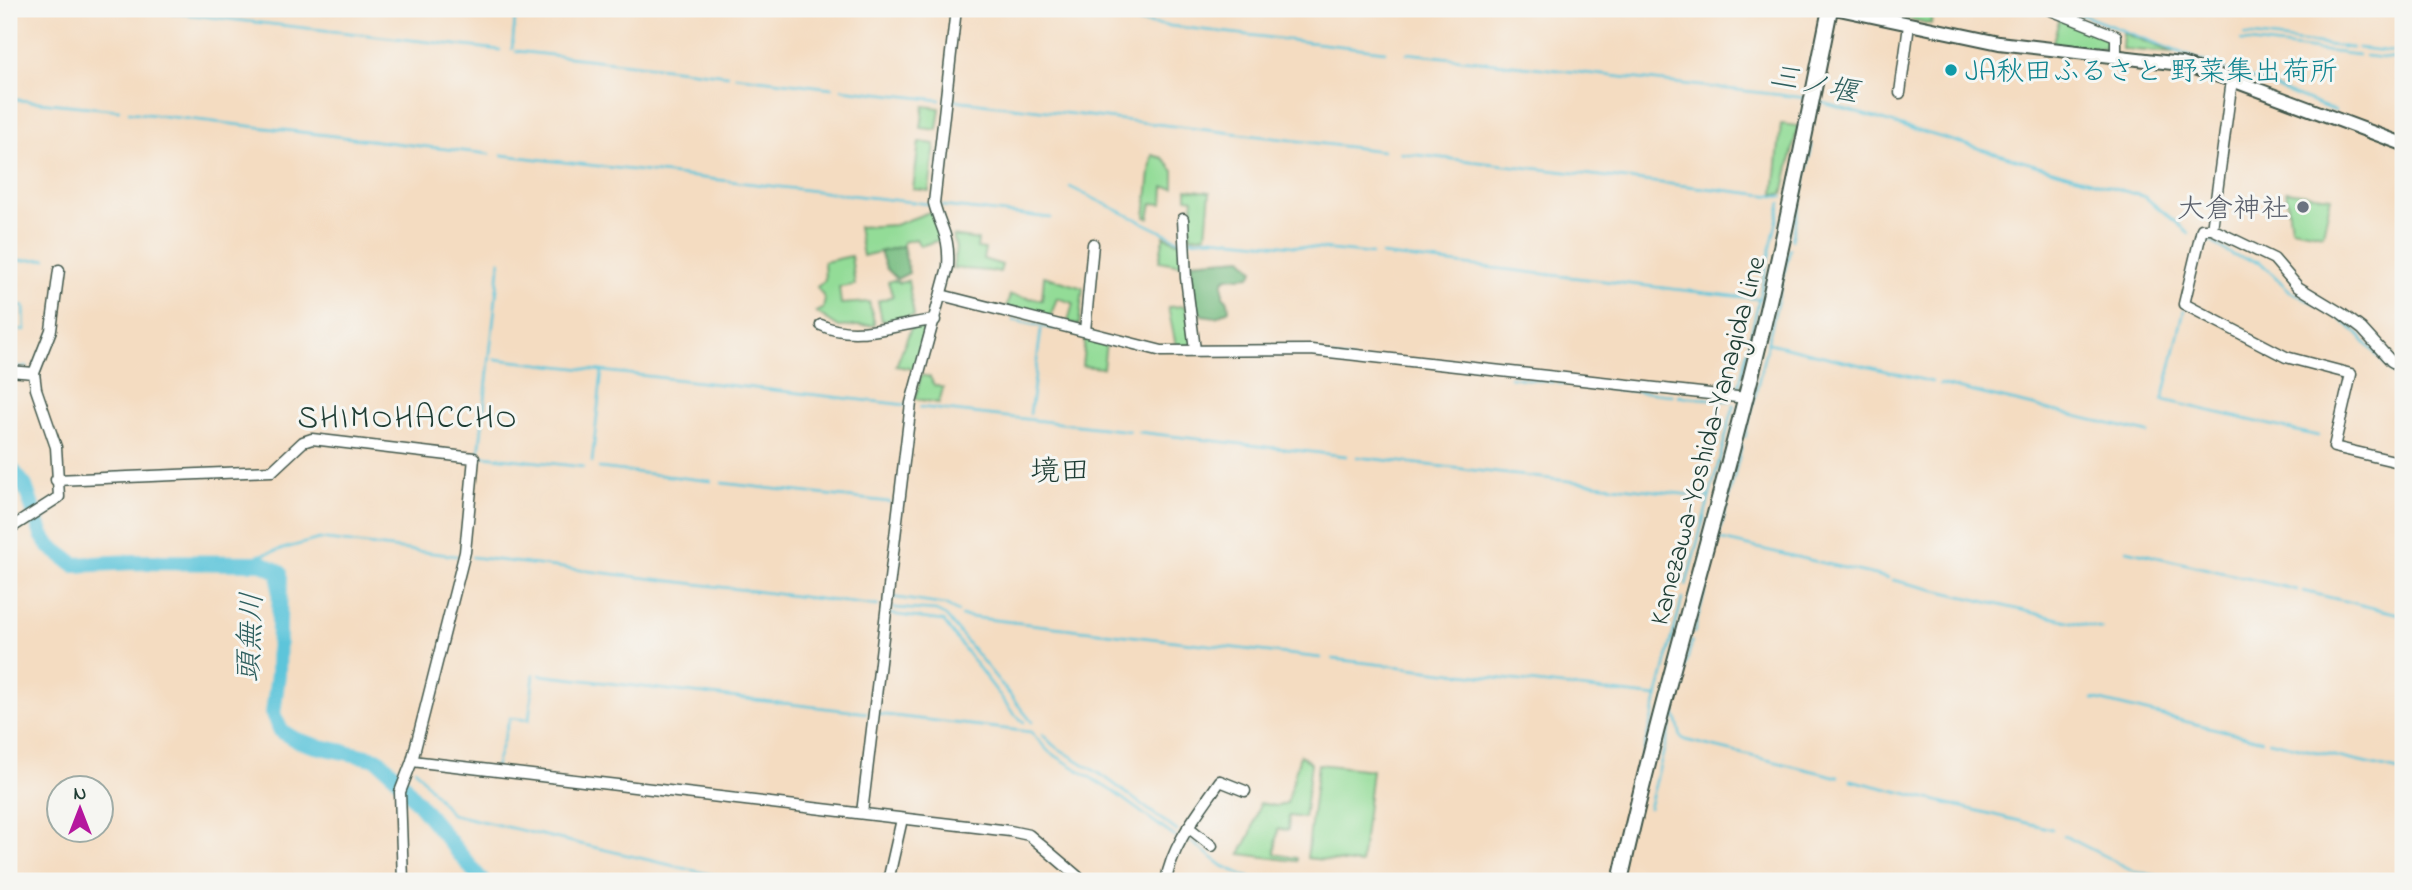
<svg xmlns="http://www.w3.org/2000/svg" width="2412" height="890" viewBox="0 0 2412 890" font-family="'Indie Flower','Klee One',sans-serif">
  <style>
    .green { fill: #93dc97; stroke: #598c66; stroke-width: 2 }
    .forest { fill: #76bc80; stroke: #4a7c5a; stroke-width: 2 }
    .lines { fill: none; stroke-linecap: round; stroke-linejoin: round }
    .stream { stroke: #5dc5da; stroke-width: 2.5 }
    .river { stroke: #5dc5da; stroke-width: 16 }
    .minor-casing { stroke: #3f5549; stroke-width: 13 }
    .tertiary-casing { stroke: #3f5549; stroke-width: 16 }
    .secondary-casing { stroke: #3f5549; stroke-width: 18 }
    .minor { stroke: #fff; stroke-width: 10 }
    .tertiary { stroke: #fff; stroke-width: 12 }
    .secondary { stroke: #fff; stroke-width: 14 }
    .culture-dot { fill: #0f9aa8; stroke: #f6f6f2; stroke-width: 2.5 }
    .worship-dot { fill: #6b7280; stroke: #f6f6f2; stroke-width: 2.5 }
    .labels { text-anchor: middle; stroke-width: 6; stroke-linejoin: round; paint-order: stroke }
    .culture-label { font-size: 28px; fill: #0d838f; stroke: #f6f6f2; text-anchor: start }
    .worship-label { font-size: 28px; fill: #5b616d; stroke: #f6f6f2; text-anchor: end }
    .street-label { font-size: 28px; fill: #1f3d34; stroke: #f6f6f2 }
    .water-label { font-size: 30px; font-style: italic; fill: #2e5f5e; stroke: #f6f6f2 }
    .neighbourhood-label { font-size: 30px; fill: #1f3d34; stroke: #f6f6f2 }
    .quarter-label { font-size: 32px; letter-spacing: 2px; fill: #1f3d34; stroke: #f6f6f2 }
  </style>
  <rect width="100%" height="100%" fill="#f6f6f2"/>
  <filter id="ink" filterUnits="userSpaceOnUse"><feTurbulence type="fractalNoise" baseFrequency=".0143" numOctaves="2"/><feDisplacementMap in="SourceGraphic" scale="14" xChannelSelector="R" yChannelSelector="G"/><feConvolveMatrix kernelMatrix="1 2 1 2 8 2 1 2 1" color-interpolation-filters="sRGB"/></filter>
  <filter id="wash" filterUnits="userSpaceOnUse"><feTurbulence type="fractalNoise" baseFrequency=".00686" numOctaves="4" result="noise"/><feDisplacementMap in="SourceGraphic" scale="28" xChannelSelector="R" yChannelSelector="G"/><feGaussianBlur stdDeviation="1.57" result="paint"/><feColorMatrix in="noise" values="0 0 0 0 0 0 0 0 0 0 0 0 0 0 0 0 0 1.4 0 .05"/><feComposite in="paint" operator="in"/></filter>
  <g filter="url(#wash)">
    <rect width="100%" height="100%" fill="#f4dcc1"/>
    <g class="green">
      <polygon points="1868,9 1933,9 1931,24"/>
      <polygon points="2060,17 2113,38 2110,49 2052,45"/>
      <polygon points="2123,33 2174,53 2122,49"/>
      <polygon points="924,106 940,108 937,130 921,128"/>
      <polygon points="1781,124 1798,126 1783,194 1774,194"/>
      <polygon points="919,142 935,144 929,191 913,189"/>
      <polygon points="1152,155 1163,158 1174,171 1174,188 1164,187 1163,204 1152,203 1149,218 1145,217"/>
      <polygon points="1187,189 1210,192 1206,235 1191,237 1186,212 1192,211 1193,199 1187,198"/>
      <polygon points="2286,191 2331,197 2323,234 2291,228"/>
      <polygon points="932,211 943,239 920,246 916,239 903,242 903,246 863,256 858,227 895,225"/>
      <polygon points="953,236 978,240 977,248 985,249 983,259 1002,265 1000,272 953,268 956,248"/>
      <polygon points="1164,236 1182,244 1181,265 1159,261"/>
      <polygon points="851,256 855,285 839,287 841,304 869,302 875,325 839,327 816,312 823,309 825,299 817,287 825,280 824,262"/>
      <polygon points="1044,276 1083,288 1079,325 1068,322 1073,303 1057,298 1050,318 1006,309 1010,295 1042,300"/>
      <polygon points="893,280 900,283 908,280 914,316 882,321 878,301 893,296 888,282"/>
      <polygon points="1186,306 1192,345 1176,346 1168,307"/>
      <polygon points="930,326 913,369 896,366 911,328"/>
      <polygon points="1085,338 1106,343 1103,368 1082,366"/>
      <polygon points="921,375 930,377 934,385 943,388 939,403 915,399"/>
      <polygon points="1300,755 1311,763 1304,818 1289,816 1288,830 1278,829 1275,854 1297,858 1297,861 1240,854 1251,833 1260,803 1276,806 1287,803"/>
      <polygon points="1318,764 1372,770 1361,864 1307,858"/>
    </g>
    <g class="forest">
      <polygon points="903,246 909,273 897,279 886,268 880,252"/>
      <polygon points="1242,258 1254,270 1250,276 1227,278 1223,281 1223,296 1228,301 1229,310 1216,317 1202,315 1193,302 1191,262"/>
    </g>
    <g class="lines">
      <g class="stream">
        <polyline points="138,9 500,50"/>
        <polyline points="1023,9 1385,51"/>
        <polyline points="2080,14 2228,71"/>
        <polyline points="2244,35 2352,48"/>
        <polyline points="2241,41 2358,55"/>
        <polyline points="2358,48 2403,53"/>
        <polyline points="512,49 516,9"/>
        <polyline points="516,51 728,75"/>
        <polyline points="1407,53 1807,98"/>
        <polyline points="2365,56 2403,60"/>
        <polyline points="2238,73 2335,111"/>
        <polyline points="735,76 832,88"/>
        <polyline points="842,89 940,100"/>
        <polyline points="9,99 119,110"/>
        <polyline points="954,100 1383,151"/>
        <polyline points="1817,101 2145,197 2189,233"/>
        <polyline points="129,112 489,154"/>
        <polyline points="2369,122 2403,135"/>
        <polyline points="1400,153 1783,197"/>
        <polyline points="502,155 929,204"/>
        <polyline points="1070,187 1181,241"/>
        <polyline points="942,206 1051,218"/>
        <polyline points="2207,239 2234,256 2260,262 2290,291 2322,307"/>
        <polyline points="1190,240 1213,238 1371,254"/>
        <polyline points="1792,240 1812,145"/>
        <polyline points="1381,255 1759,299"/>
        <polyline points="9,261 46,259"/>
        <polyline points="9,294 12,294 12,306 24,306 25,330 14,330 13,367 27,367"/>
        <polyline points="2184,310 2163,400 2318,436"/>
        <polyline points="2328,310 2355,331 2392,372 2403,377"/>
        <polyline points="1013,320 1054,329"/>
        <polyline points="1769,343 1932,382"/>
        <polyline points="1308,354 1353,360"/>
        <polyline points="495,359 906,405"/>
        <polyline points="1510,377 1553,382"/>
        <polyline points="1558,383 1672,395"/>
        <polyline points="1940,384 2148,433"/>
        <polyline points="1739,386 1781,203"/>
        <polyline points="1678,396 1730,401"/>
        <polyline points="920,407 1129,431"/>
        <polyline points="1030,414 1041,330"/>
        <polyline points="1138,432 1346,456"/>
        <polyline points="1745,437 1790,249"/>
        <polyline points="479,455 500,260"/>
        <polyline points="484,456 584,467"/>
        <polyline points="1357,457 1709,497"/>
        <polyline points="592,462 602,371"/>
        <polyline points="599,468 711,481"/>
        <polyline points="722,483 889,502"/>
        <polyline points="1718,539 1888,578"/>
        <polyline points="2127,550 2297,590"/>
        <polyline points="472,557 878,606"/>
        <polyline points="247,563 253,557 319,539 457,556"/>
        <polyline points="1893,580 2102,629"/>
        <polyline points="1686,585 1734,405"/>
        <polyline points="2303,591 2403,615"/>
        <polyline points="891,597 945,605 958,612"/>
        <polyline points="894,608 936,611 946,616 1032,722"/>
        <polyline points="890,614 943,621 1013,713 1024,722"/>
        <polyline points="961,616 1321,658"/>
        <polyline points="1694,633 1742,445"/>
        <polyline points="1333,659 1657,697"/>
        <polyline points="540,675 868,713"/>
        <polyline points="2093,699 2262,740"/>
        <polyline points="1674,709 1681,737 1685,740 1838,777"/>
        <polyline points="877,714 1031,732 1048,751 1115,793 1175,837"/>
        <polyline points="1042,734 1053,745 1106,778 1177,831"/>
        <polyline points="2269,741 2403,772"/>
        <polyline points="495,767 510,718 529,720 534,674"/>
        <polyline points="415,769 451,814 739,881"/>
        <polyline points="1851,780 2052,829"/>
        <polyline points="1634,789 1682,599"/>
        <polyline points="1649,808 1692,641"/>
        <polyline points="2063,835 2134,871 2181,881"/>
        <polyline points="1189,840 1223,866 1257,881"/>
      </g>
      <polyline class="river" points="9,466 25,486 42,535 49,546 75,565 133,562 262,563 280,573 278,674 273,714 281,731 296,740 316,746 377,759 396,776 482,881"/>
    </g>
  </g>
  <g filter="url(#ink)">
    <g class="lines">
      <defs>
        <g id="minor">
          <polyline points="2048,9 2116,36 2116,56"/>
          <polyline points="2232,80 2212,229 2202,229 2184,304 2286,357 2351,374 2334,447 2403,463"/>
          <polyline points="1900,93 1909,25"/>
          <polyline points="1183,219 1186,278 1195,350"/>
          <polyline points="2212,229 2274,259 2298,287 2341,313 2362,329 2391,361 2403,368"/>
          <polyline points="941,295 1162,351 1311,350 1746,398"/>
          <path d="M821,325C856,342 899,323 935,320"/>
          <polyline points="1085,331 1093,244"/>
          <polyline points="9,371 34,373 36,389 56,447 59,497 9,529"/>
          <polyline points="34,373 51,330 59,270"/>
          <polyline points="56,480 272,471 303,442 312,439 474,458 465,552 412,761 400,792 403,881"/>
          <polyline points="412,761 1010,831 1029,835 1083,881"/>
          <path d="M862,813L911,403L948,267C950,235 941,230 934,203L956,9"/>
          <polyline points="1188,827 1212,846"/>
          <polyline points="888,881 902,819"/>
          <path d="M1166,881C1172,844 1199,812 1220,781L1245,791"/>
        </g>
        <polyline id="tertiary" points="1839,9 1999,43 2181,64 2232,80 2403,144"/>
        <path id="secondary" d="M1620,881C1656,718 1705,558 1746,396C1779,268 1804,138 1830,9"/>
      </defs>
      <use href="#minor" class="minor-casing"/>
      <use href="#tertiary" class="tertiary-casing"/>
      <use href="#secondary" class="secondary-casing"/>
      <use href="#minor" class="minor"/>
      <use href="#tertiary" class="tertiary"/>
      <use href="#secondary" class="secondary"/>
    </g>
  </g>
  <circle class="culture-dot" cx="1951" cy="70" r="7"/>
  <circle class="worship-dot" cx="2303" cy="207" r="7"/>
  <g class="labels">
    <g class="culture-label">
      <text x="1965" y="80">JA秋田ふるさと 野菜集出荷所</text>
    </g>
    <g class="worship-label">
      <text x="2289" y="217">大倉神社</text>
    </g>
    <g class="street-label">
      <text transform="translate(1706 440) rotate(-75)" y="10">Kanezawa-Yoshida-Yanagida Line</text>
    </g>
    <g class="water-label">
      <text transform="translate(1814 83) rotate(12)" y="10">三ノ堰</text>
      <text transform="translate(249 637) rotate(-87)" y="10">頭無川</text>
    </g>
    <g class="neighbourhood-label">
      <text x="1060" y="480">境田</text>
    </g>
    <g class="quarter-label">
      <text x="408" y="427">SHIMOHACCHO</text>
    </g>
  </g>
  <rect width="2412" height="890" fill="none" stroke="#f6f6f2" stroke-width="35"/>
  <g transform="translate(80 809)"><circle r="33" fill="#f6f6f2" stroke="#a0aca6" stroke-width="2"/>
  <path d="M0-5L12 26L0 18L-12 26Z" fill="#b5179e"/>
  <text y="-10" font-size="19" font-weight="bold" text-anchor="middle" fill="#1f3d34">N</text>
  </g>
</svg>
